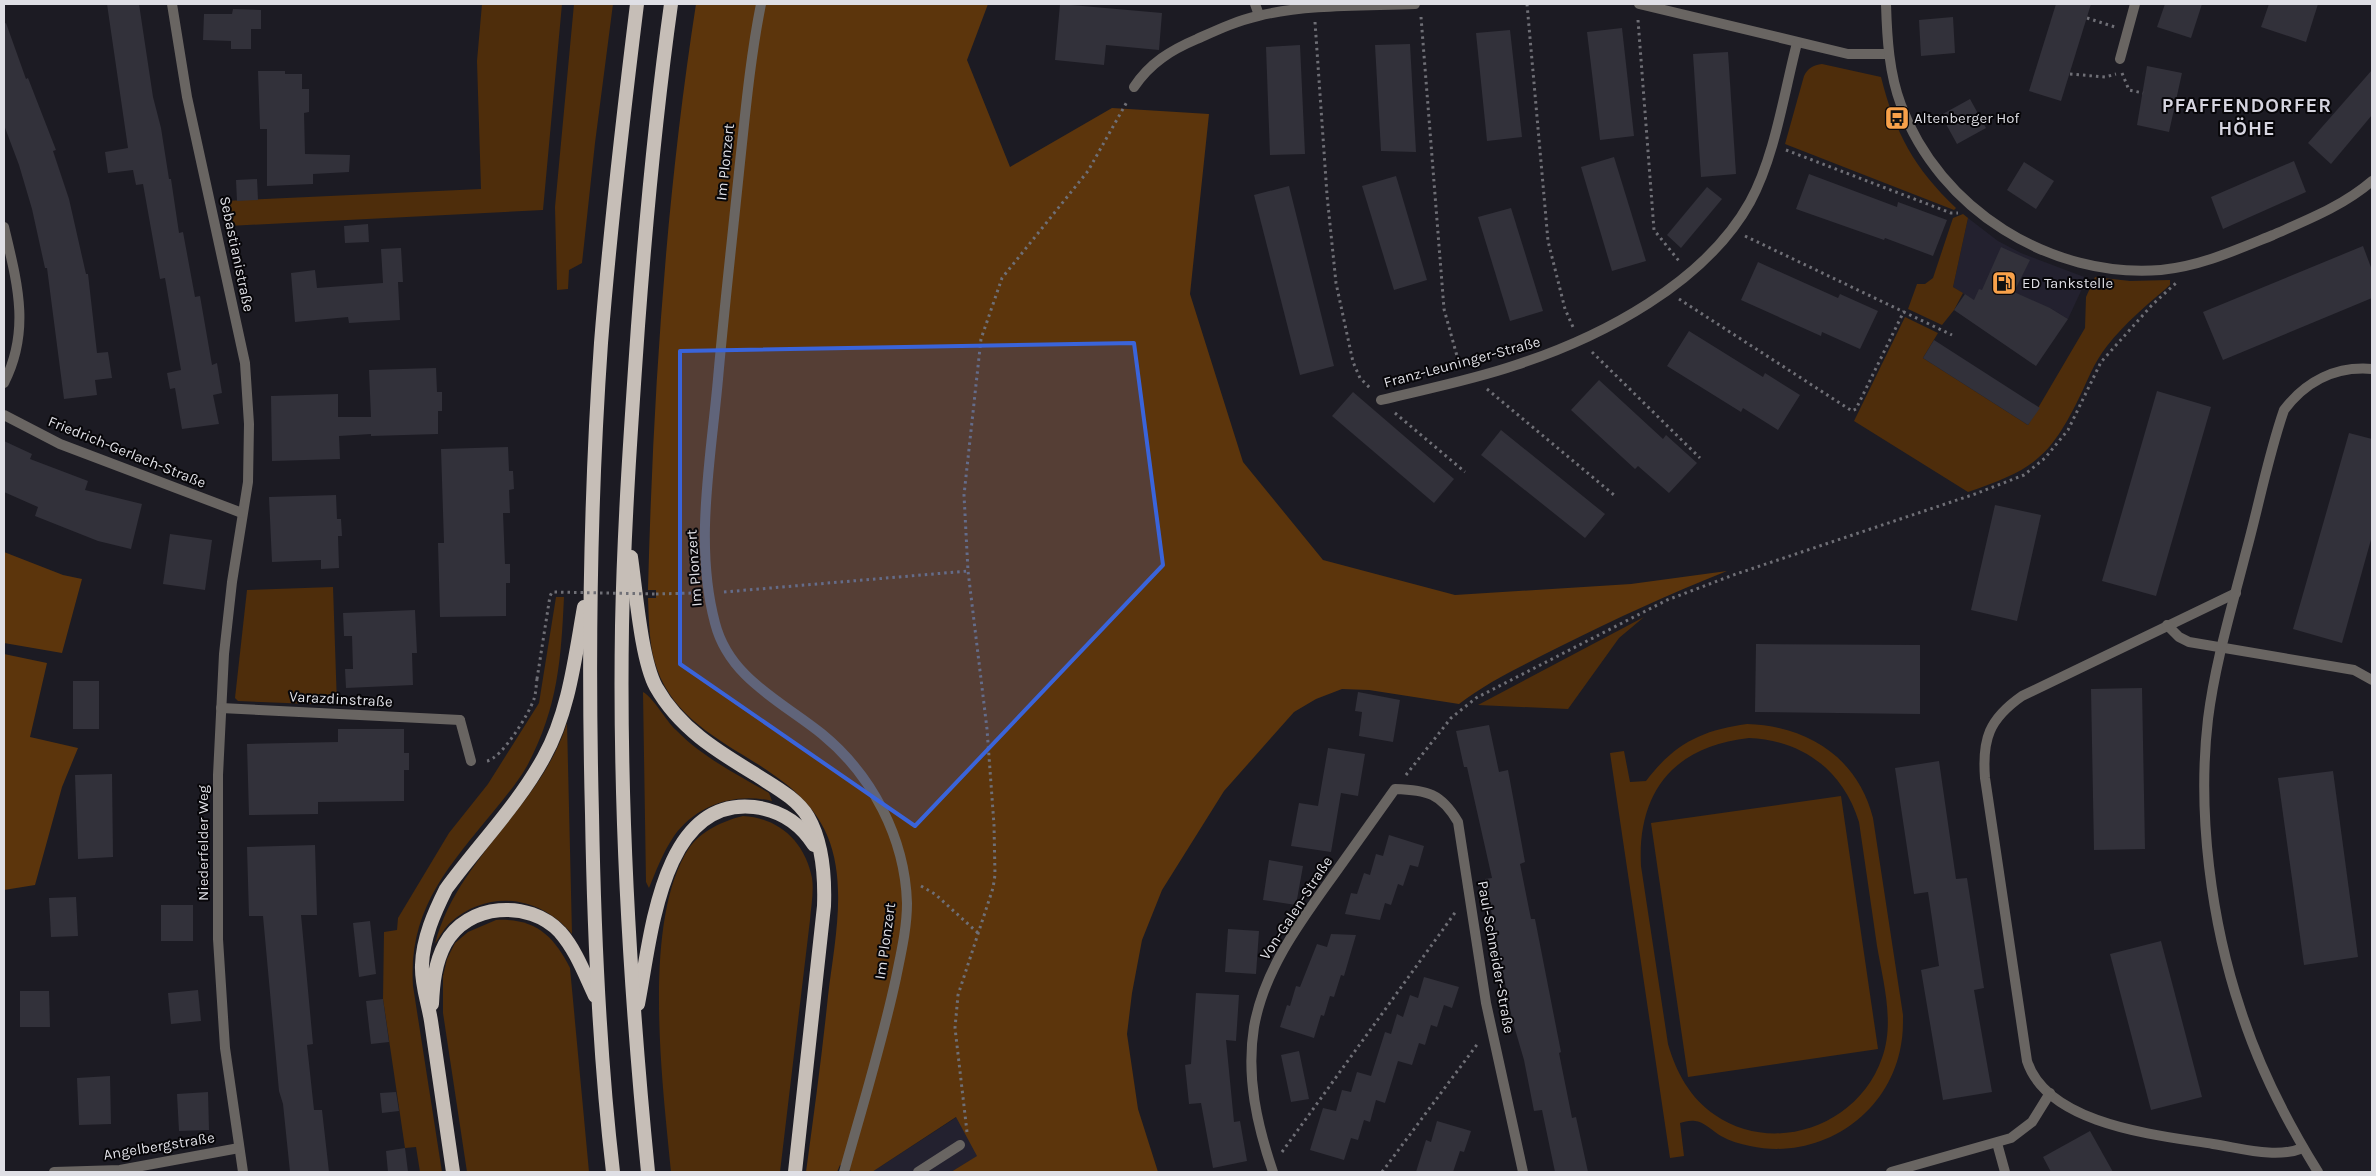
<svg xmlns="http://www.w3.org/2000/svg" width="2376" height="1176" viewBox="0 0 2376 1176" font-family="Karla,sans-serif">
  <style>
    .built { fill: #23212f }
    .green { fill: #4e2d0b; fill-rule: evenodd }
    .forest { fill: #5c350c }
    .building { fill: #32313a }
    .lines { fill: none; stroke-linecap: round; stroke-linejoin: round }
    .path { stroke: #6f6f76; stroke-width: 3; stroke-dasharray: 2.5 4; stroke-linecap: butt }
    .service { stroke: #696562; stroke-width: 10 }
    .minor { stroke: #696562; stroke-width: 10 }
    .trunk { stroke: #c6beb7; stroke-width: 14 }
    .path-bridge { stroke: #6f6f76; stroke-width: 3; stroke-dasharray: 2.5 4; stroke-linecap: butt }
    .marked { fill: #3a64da; fill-opacity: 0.2; stroke: #3a64da; stroke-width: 4; stroke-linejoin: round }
    .labels { text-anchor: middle; stroke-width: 4; stroke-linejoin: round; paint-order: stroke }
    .poi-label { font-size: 15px; fill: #dfdfe5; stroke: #070609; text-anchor: start }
    .street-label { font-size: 15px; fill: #dfdfe5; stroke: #070609 }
    .district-label { font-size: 20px; font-weight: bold; letter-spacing: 1px; fill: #d6d5e0; stroke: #070609 }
  </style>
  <rect width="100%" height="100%" fill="#1c1b23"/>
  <g class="built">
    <polygon points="1968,218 1998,241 2021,253 2087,278 2068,319 2050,308 2030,336 1953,287"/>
    <polygon points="957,1117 978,1156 951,1172 872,1172"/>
  </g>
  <g class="green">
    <polygon points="482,4 562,4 543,210 229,226 224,201 481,189 477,61"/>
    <polygon points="574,4 613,4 595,143 582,263 569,270 568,289 557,290 555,207"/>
    <path d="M1822,64L1881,77C1895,133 1914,168 1956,208L1954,210L1785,144L1804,76C1808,68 1813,65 1822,64Z"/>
    <polygon points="1963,214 1968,218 1953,287 1963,293 1954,310 1942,325 1908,309 1917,284 1925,284 1933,278 1953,218"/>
    <path d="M2095,277L2130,281L2170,280V285C2148,304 2125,323 2107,346C2094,362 2087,382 2078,400C2048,461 2030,470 1968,492L1854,421L1905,317L1938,333L1923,358L2028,425L2085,328L2086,297Z"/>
    <polygon points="333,587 337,705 238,701 235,698 247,590"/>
    <path d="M556,597H564C561,660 558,708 527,766C518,782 505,797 493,812C448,867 408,910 413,986L442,1172H420L416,1147L405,1148L383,999L384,932L397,930L398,918L449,833L488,784L539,703Z"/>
    <polygon points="1644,617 1619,638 1568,709 1478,705"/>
    <path d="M643,692C654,698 666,721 676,730C702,757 738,775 769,793L772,801C735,792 696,805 674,836C663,852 656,871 649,888L646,882Z"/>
    <path d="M567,723L572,934C541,897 490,888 451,922C445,927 440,936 435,944C457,858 541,807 567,723Z"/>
    <path d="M1747,724C1808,726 1858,758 1873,818L1903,1015C1903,1025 1903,1035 1901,1045C1889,1116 1819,1161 1750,1146C1740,1144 1730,1141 1721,1136C1714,1132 1703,1121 1695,1121C1690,1120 1684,1122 1680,1123L1684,1156L1670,1158L1610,753L1624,751L1630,782L1646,781C1674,744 1702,730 1747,724ZM1749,738C1802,740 1843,770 1859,822C1865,863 1871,904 1877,946C1883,981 1895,1023 1882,1058C1859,1125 1775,1156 1715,1115C1690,1098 1676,1072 1668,1044L1641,866C1637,792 1674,746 1749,738Z"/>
    <polygon points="1841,796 1878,1049 1688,1077 1651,823"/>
    <path d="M743,816C779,818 805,842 812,878C814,891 811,907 810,920L780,1172H671C663,1087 641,921 689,848C701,831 723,821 743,816Z"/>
    <path d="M496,920C535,918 553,935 570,968L589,1172H467L443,1013V976L447,959L455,943L468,932Z"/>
  </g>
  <g class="forest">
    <path d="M696,4H988L967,60L1010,167L1112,108L1209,114L1190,294L1243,462L1323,560L1455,595L1631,584L1727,571C1669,594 1617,618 1561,646C1526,664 1490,680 1459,704L1369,690L1342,689L1316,699L1294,712L1224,791L1162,890L1142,940L1132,993L1127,1034L1138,1109L1158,1172H951L977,1156L956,1117L872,1172H853L840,1165L837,1172H806C814,1113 822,1055 828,996C834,945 848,884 827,835C794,757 686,751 657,669C649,647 649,622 648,598H656V590H648C653,394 666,197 696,4Z"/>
    <polygon points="4,552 63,575 82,579 62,653 4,643"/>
    <polygon points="4,654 47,663 30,737 78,748 62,787 35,885 4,890"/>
  </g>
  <g class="building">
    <polygon points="107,4 139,4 153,97 161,128 169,179 171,179 179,233 183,232 195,297 200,296 212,365 217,363 222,393 213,395 219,424 182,429 175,388 170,389 167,373 181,370 165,278 160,279 143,184 136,185 133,170 108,173 105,152 128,148"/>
    <polygon points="1060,4 1162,13 1159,50 1106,45 1104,65 1055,60"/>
    <polygon points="2056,4 2091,4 2061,101 2029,91"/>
    <polygon points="2165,4 2202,4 2191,38 2157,27"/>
    <polygon points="2269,4 2318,4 2306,42 2261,27"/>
    <polygon points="233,9 261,10 261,29 251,29 251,49 231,49 231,41 203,40 204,14 232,14"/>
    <polygon points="1953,17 1955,53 1921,56 1919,20"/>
    <polygon points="6,23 26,79 28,78 56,150 53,151 69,199 86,274 88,274 97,353 108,352 112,378 95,380 97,395 64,399 47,268 45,268 32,209 19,165 4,125 4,24"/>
    <polygon points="1622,28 1634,136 1600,140 1587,32"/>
    <polygon points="1510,30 1522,137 1487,141 1476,33"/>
    <polygon points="1410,44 1416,152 1381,151 1375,45"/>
    <polygon points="1300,45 1305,154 1270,155 1266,47"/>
    <polygon points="1728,52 1736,174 1701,177 1693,54"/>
    <polygon points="2147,66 2182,73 2169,132 2137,125"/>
    <polygon points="2372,70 2372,115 2331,164 2308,143"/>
    <polygon points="258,71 285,71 285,74 302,74 302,89 309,89 309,112 304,113 305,154 350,155 349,172 313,174 313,184 267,186 267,129 260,129"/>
    <polygon points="1970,99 1986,128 1957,144 1941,115"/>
    <polygon points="1614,157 1646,261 1612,271 1581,167"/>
    <polygon points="2294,161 2306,192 2223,229 2211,197"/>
    <polygon points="2024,162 2054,181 2036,209 2007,190"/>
    <polygon points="1809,174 1897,207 1898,202 1947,220 1933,256 1885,238 1884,240 1796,209"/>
    <polygon points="1396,176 1427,280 1394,290 1362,186"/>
    <polygon points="257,179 258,200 237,201 236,180"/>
    <polygon points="1289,186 1334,366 1300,375 1254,195"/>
    <polygon points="1707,187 1722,199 1681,248 1667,235"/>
    <polygon points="1511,208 1543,311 1510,321 1478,217"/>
    <polygon points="368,224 369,242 345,243 344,226"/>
    <polygon points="2363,246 2372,270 2372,298 2223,360 2203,312"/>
    <polygon points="2001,247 2030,260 2014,292 2050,308 2068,319 2036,366 1954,310 1965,294 1974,300 1979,289 1982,290"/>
    <polygon points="401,248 403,282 398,282 400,320 349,323 348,317 295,322 291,273 315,270 317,288 383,283 381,249"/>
    <polygon points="1758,262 1838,298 1840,294 1878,311 1860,349 1822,332 1821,336 1741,300"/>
    <polygon points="1689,331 1763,377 1765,373 1800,395 1778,430 1743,408 1741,412 1667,366"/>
    <polygon points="1934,340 2040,408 2028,425 1923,358"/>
    <polygon points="436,368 437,392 442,392 442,411 438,411 438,434 371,436 371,434 339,436 340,459 272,461 271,396 338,394 338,417 371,417 369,370"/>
    <polygon points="1599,380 1663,439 1666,435 1697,463 1669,493 1638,466 1635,469 1571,410"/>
    <polygon points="2157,391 2211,407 2156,596 2102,581"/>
    <polygon points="1353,392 1454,479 1434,503 1332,416"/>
    <polygon points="1501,430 1605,514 1585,538 1481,455"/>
    <polygon points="2349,433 2372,439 2372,536 2342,643 2293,629"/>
    <polygon points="4,441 32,454 30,459 88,481 85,490 142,504 131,549 98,541 35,516 38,507 4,492"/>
    <polygon points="508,447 509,471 513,471 514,489 509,490 510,513 503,513 505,564 510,564 510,583 506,583 506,616 440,617 438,543 444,543 441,449"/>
    <polygon points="336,495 337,519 341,519 342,536 338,536 339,568 321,569 321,560 272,562 269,497"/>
    <polygon points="1995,505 2041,515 2017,621 1971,610"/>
    <polygon points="170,534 212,540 205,590 163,584"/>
    <polygon points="415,610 417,653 412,653 413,685 346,688 345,669 353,669 352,636 344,636 343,613"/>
    <polygon points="1756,644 1920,645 1920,714 1755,712"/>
    <rect x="73" y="681" width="26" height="48"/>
    <polygon points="2142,688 2145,849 2094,850 2091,689"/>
    <polygon points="1358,692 1400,700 1393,742 1359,736 1362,712 1355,711"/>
    <polygon points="1489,725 1499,772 1508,770 1525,862 1520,864 1531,919 1535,919 1543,960 1561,1052 1559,1053 1572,1118 1576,1117 1588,1172 1555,1172 1542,1110 1534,1111 1524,1060 1512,1019 1485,879 1492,878 1467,767 1464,767 1456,731"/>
    <polygon points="338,729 404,729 404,753 409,753 409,770 404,770 404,801 318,802 318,814 249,815 247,744 338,742"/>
    <polygon points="1328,748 1365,754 1358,796 1341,793 1331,852 1291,846 1299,803 1318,806"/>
    <polygon points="1939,761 1956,879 1967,878 1984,988 1974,990 1992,1092 1943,1100 1921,970 1939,966 1928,892 1914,894 1895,768"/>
    <polygon points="2333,771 2358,957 2304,965 2278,778"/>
    <polygon points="112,774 113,857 78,859 75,775"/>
    <polygon points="1389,835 1424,846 1418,867 1410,865 1403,886 1398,884 1391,905 1385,903 1380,920 1345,914 1351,893 1357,894 1364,873 1370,875 1376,854 1383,856"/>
    <polygon points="315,845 317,915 301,915 313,1044 307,1045 314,1110 322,1110 329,1172 290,1172 283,1104 279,1091 263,916 249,916 247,847"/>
    <polygon points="1269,860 1303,866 1296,905 1263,900"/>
    <polygon points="76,897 78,936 51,937 49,898"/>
    <rect x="161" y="905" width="32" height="36"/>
    <polygon points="370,921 376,974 359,977 353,923"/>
    <polygon points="1228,929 1259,931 1256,974 1225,972"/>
    <polygon points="1331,934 1356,935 1344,976 1341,975 1334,997 1330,996 1324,1016 1321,1015 1314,1038 1280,1027 1287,1005 1290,1006 1296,986 1300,987 1317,944 1327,947"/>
    <polygon points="2161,941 2202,1097 2151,1110 2110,954"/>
    <polygon points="1424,977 1459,987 1452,1008 1444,1005 1437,1027 1431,1025 1425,1045 1419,1043 1412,1065 1398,1061 1385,1103 1376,1100 1370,1122 1364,1120 1358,1140 1351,1138 1344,1160 1310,1150 1323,1108 1336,1111 1342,1090 1351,1092 1357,1072 1371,1076 1385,1032 1391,1034 1397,1014 1403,1017 1410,995 1418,998"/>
    <polygon points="198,990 201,1021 171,1024 168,993"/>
    <polygon points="20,991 49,991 50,1027 20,1027"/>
    <polygon points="1196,993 1239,995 1236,1041 1226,1040 1234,1122 1240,1121 1247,1161 1213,1168 1201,1103 1189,1104 1185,1065 1191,1064"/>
    <polygon points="383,999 389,1042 371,1044 366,1001"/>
    <polygon points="1299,1051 1309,1099 1291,1102 1281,1055"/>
    <polygon points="110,1076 111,1124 79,1125 77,1078"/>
    <polygon points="208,1092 209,1130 179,1131 177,1094"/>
    <polygon points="396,1092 399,1111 382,1113 380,1093"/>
    <polygon points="1437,1121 1471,1131 1464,1152 1460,1151 1453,1172 1416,1172 1426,1140 1431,1142"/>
    <polygon points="2090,1131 2113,1172 2051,1172 2043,1157"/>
    <polygon points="405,1148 408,1172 388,1172 386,1151"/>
  </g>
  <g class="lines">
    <g class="path">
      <polyline points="1527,4 1548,241 1565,309 1573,327"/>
      <polyline points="1421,17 1444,309 1460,367"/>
      <polyline points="2087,18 2115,27"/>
      <polyline points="1638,20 1654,230 1679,261"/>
      <polyline points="1315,22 1327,195 1336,283 1353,362 1360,378 1371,389"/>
      <polyline points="2122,73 2129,90 2143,93"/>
      <polyline points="2070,74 2105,77 2116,74"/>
      <polyline points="1786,150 1951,213 1958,213"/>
      <polyline points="1745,236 1952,335"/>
      <polyline points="1679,299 1852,411 1856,409 1904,311"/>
      <polyline points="1592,352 1700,458"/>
      <polyline points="1487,389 1614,495"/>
      <polyline points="1395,413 1465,472"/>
      <polyline points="724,592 968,571"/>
      <polyline points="656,594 695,593"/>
      <path d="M487,761C502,758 529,714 534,699C536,693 536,686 537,679"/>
      <polyline points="1406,775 1451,718 1476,698 1667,600 1736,574 1975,494 2024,475 2045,458 2068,430 2101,362 2152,305 2176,283"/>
      <polyline points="921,886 935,894 978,933"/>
      <polyline points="967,1132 955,1028 958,995 993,888 995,875 994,825 987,729 968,571 964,495 981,339 1002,278 1088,171 1128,100"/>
      <polyline points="1282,1152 1457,910"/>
      <polyline points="1382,1172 1479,1042"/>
    </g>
    <g class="service">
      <polyline points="1255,4 1259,15"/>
      <path d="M2236,593L2022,696C1989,719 1982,739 1985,778L2027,1061C2048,1125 2157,1135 2213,1144C2241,1148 2276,1159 2303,1148"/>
      <polyline points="2167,625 2179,637 2189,642 2354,670 2372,680"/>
      <polyline points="460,720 471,761"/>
      <polyline points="1997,1143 2005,1172"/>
      <polyline points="1891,1172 2011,1138 2032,1122 2050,1093"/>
      <path d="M2318,1172C2287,1122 2259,1067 2241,1011C2211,922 2197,813 2208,719C2215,663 2232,607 2246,552C2259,505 2268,456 2284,410C2306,381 2336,366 2372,369"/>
    </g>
    <g class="minor">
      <polyline points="172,4 187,97 245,363 249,424 248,482 232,582 224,654 218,775 218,939 223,1017 225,1048 243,1172"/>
      <path d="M761,4C750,59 745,116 739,172C732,241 724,310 718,379C711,458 694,545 715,623C729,678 781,701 822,734C872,775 905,838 907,903C907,928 901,953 896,978C882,1043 862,1108 844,1172"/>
      <polyline points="1639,4 1848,54 1889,54"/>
      <path d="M1886,4C1887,38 1889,73 1901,105C1939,209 2051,279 2161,270C2201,266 2236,250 2273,235C2307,220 2343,206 2372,181"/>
      <polyline points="2120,59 2135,4"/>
      <path d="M1134,87C1150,63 1171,50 1197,39C1217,30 1236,21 1258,16C1307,4 1365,6 1415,4"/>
      <path d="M4,227C17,282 31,330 4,383"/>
      <path d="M1381,400C1426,389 1472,380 1516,365C1602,337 1705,283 1750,202C1775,156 1784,93 1797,43"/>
      <polyline points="4,415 60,444 242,513"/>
      <polyline points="221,708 460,720"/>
      <polyline points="54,1172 120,1170 239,1148"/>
      <polyline points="918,1172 960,1145"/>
      <path d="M1273,1172C1257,1125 1246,1077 1254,1027C1264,970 1300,922 1333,876C1354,847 1374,818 1395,789C1427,790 1441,793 1458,822L1486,1003L1523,1172"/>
    </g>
    <g class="trunk">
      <path d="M631,557C636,591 641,659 656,687C679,728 717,751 755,774C773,786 797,798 808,817C823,843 825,878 824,906L795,1172"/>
      <path d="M432,1004C433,983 435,963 445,944C467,903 529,899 560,932C576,950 585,975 595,996"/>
      <path d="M638,1004C651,940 660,797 754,807C779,810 800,823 814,845"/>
      <path d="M453,1172C446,1122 438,1071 431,1021C428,1002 421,984 422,965C423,938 434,913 446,889C478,845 518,805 544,757C569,712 575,657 584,607"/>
      <path d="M613,1172C599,1053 594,933 592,814C588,657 590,500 601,343C610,230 623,117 637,4"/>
      <path d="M648,1172C630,991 619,808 622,626C624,526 631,426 638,326C646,218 656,111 671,4"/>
    </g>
    <polyline class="path-bridge" points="537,679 550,596 552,592 656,594"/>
  </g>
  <path class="marked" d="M1134,343L1163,565L915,826L680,664V351Z"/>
  <defs>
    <symbol id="bus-square" viewBox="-11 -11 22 22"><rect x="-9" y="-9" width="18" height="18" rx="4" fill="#f8a14a" stroke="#070609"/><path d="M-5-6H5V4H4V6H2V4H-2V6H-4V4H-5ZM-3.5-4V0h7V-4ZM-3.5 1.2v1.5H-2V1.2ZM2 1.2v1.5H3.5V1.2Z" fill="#111"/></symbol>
    <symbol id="fuel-square" viewBox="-11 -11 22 22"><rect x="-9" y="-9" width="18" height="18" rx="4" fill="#f8a14a" stroke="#070609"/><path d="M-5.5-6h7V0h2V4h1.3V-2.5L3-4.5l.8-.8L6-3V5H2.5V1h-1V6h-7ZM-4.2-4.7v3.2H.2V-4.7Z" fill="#111"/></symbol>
  </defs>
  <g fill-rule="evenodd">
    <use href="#bus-square" x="1883" y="104" width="28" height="28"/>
    <use href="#fuel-square" x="1990" y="269" width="28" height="28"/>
  </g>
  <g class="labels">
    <g class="poi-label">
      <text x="1914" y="123">Altenberger Hof</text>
      <text x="2022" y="288">ED Tankstelle</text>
    </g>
    <g class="street-label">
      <text transform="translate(725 162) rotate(-84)" y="5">Im Plonzert</text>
      <text transform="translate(237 254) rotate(78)" y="5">Sebastianistraße</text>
      <text transform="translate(1462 362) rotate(-15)" y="5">Franz-Leuninger-Straße</text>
      <text transform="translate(127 452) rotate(22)" y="5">Friedrich-Gerlach-Straße</text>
      <text transform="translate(694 568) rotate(-94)" y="5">Im Plonzert</text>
      <text transform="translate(341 699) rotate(3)" y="5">Varazdinstraße</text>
      <text transform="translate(203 843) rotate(-90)" y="5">Niederfelder Weg</text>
      <text transform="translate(1296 908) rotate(-57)" y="5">Von-Galen-Straße</text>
      <text transform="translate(885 941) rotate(-82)" y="5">Im Plonzert</text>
      <text transform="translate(1496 957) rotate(80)" y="5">Paul-Schneider-Straße</text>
      <text transform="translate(159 1146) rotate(-9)" y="5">Angelbergstraße</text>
    </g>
    <g class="district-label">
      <text x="2247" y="112">PFAFFENDORFER<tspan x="2247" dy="23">HÖHE</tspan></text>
    </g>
  </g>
  <rect width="2376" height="1176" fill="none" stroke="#dfdfe5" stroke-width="10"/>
</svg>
